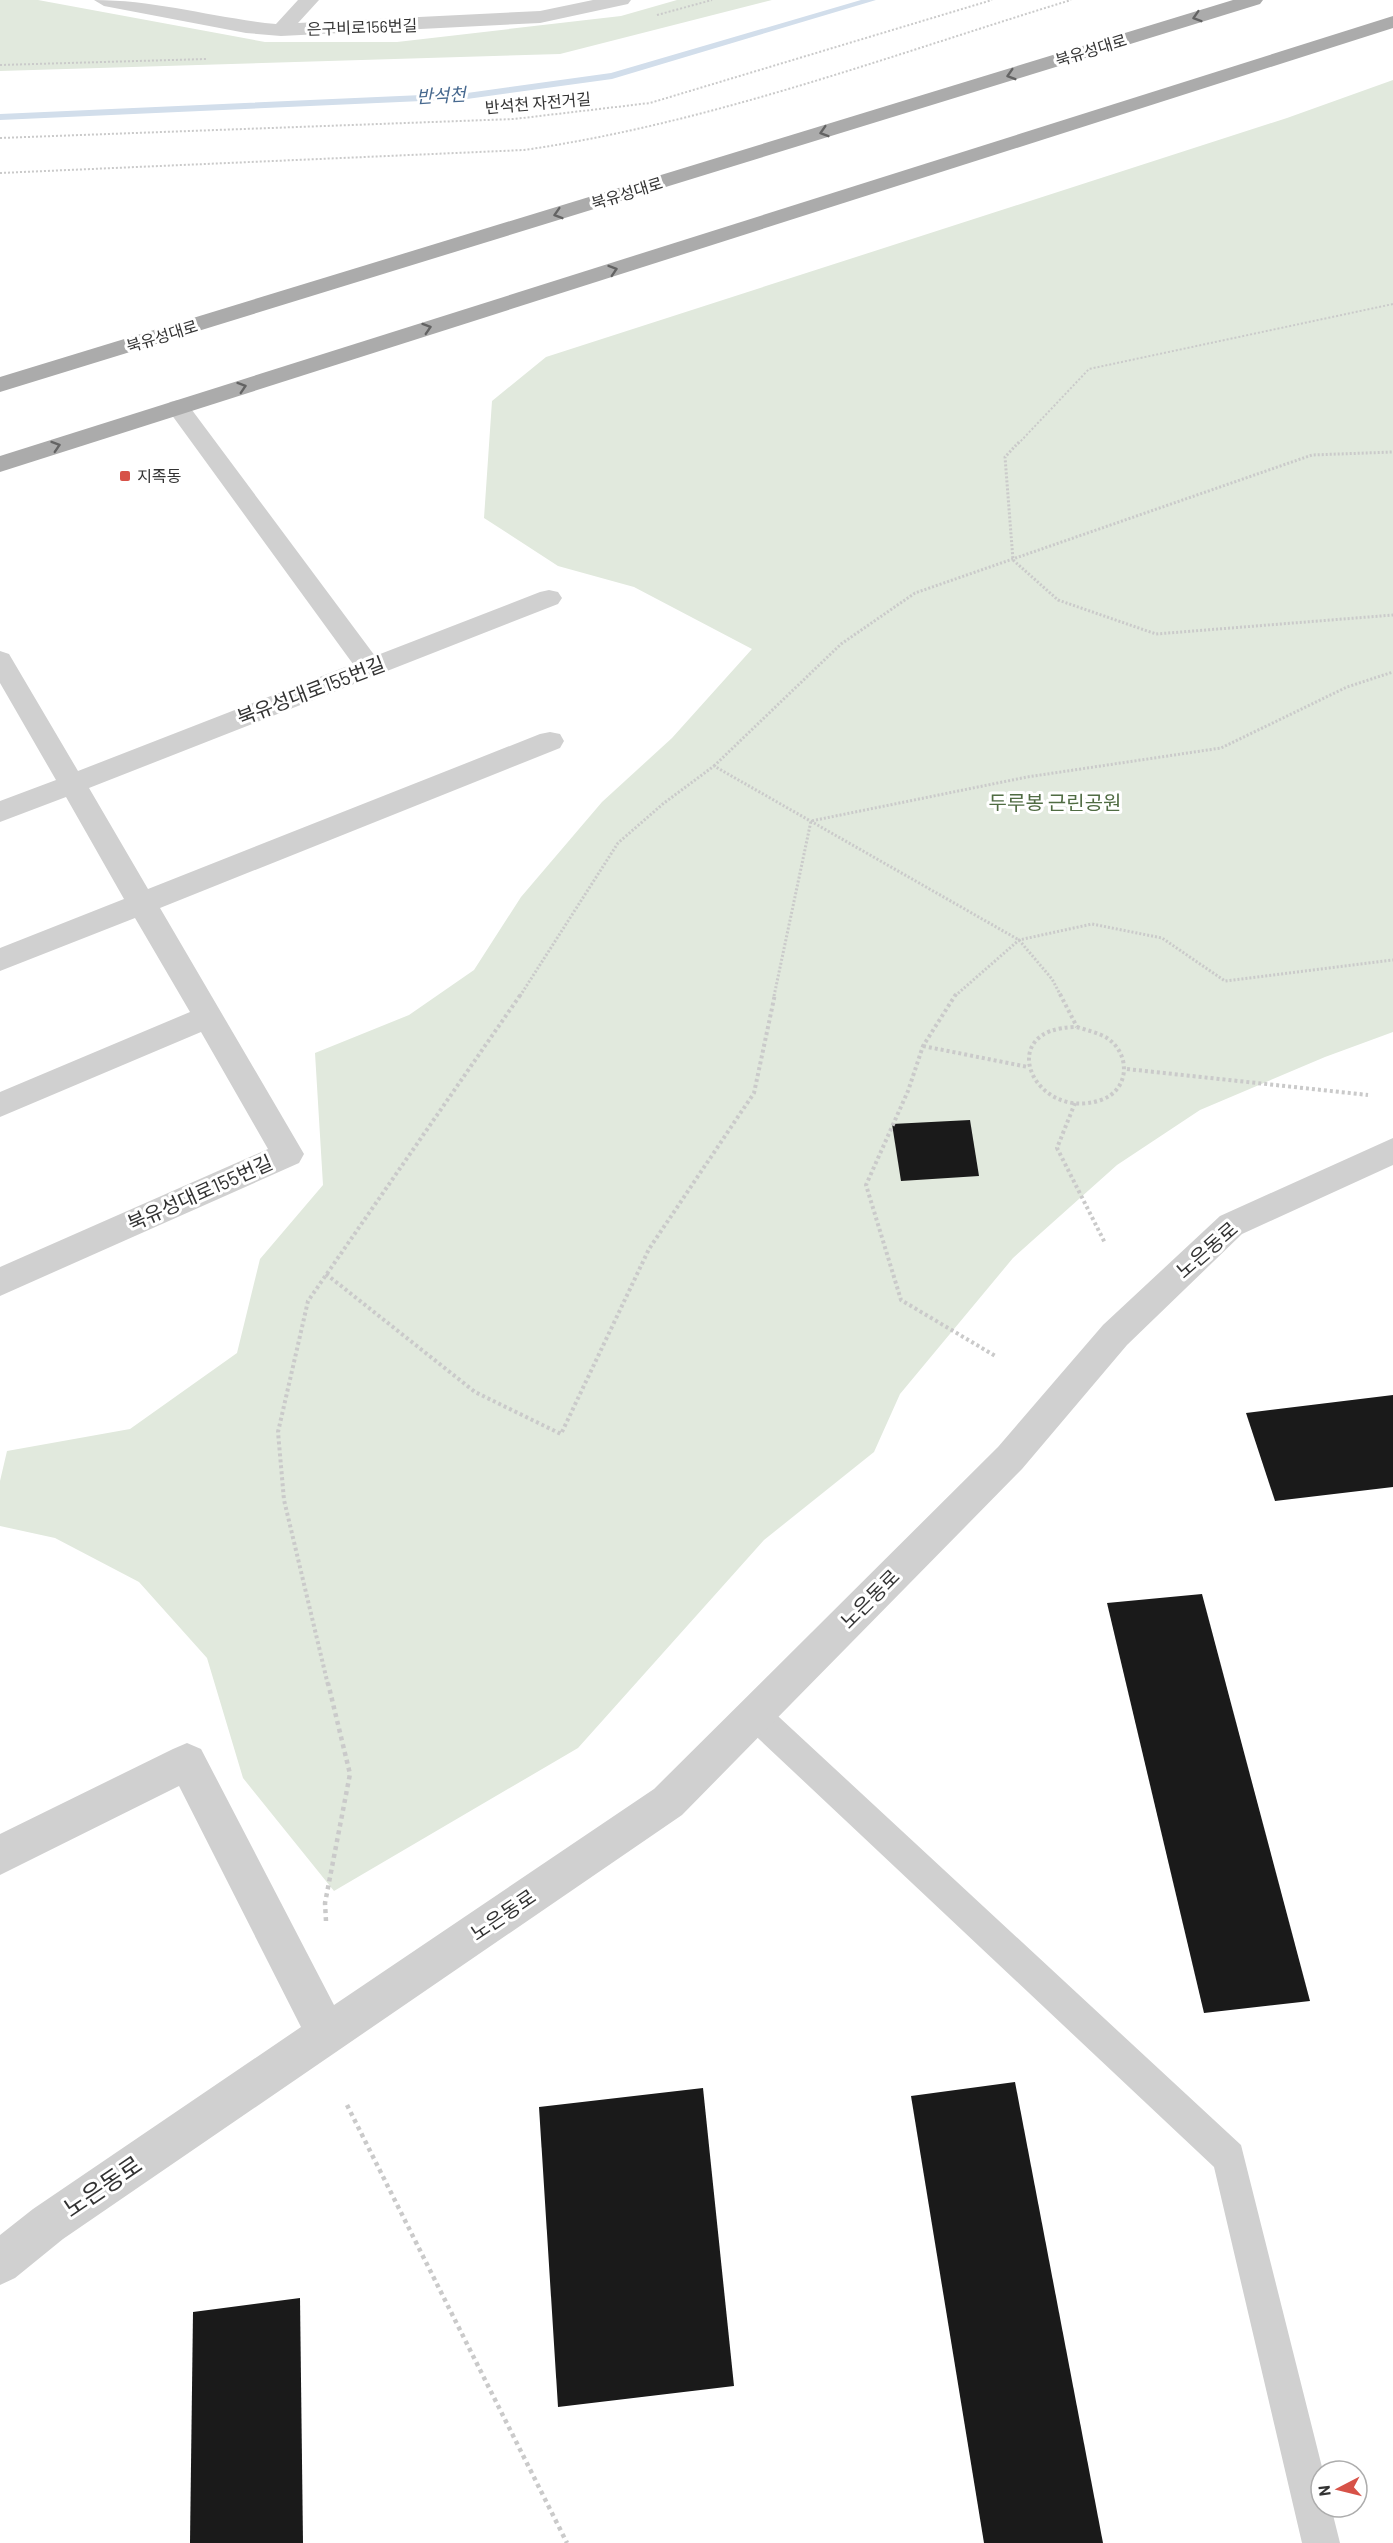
<svg xmlns="http://www.w3.org/2000/svg" width="1393" height="2543" viewBox="0 0 1393 2543" font-family="Barlow,'Noto Sans KR',sans-serif">
  <style>
    .green { fill: #e1e9dd }
    .lines { fill: none; stroke-linecap: round; stroke-linejoin: round }
    .stream { fill: #d2deeb; fill-rule: evenodd }
    .building { fill: #1a1a1a }
    .path-far3 { stroke: #cacaca; stroke-width: 2; stroke-dasharray: 2 2; stroke-linecap: butt }
    .path-far2 { stroke: #cacaca; stroke-width: 3; stroke-dasharray: 2 2; stroke-linecap: butt }
    .path-far1 { stroke: #cacaca; stroke-width: 4; stroke-dasharray: 3 3; stroke-linecap: butt }
    .path { stroke: #cacaca; stroke-width: 4.5; stroke-dasharray: 4 4; stroke-linecap: butt }
    .lane { fill: #d0d0d0; fill-rule: evenodd }
    .street { fill: #d0d0d0; fill-rule: evenodd }
    .primary { fill: #ababab; fill-rule: evenodd }
    .oneway { stroke: #636363 }
    .poi-dot { fill: #d75248; stroke: #fff; stroke-width: 2 }
    .labels { text-anchor: middle; stroke-width: 6; stroke-linejoin: round; paint-order: stroke }
    .far-street-label { font-size: 16px; fill: #333; stroke: #fff }
    .far-poi-label { font-size: 16px; fill: #333; stroke: #fff; text-anchor: start }
    .far-water-label { font-size: 18px; font-style: italic; fill: #47698f; stroke: #fff }
    .street-label { font-size: 20px; fill: #333; stroke: #fff }
    .park-label { font-size: 20px; fill: #506c43; stroke: #fff }
    .near-street-label { font-size: 24px; fill: #333; stroke: #fff }
  </style>
  <rect width="100%" height="100%" fill="#fff"/>
  <g class="green">
    <polygon points="0,0 38,0 265,42 397,42 621,16 677,0 772,0 560,54 0,71"/>
    <polygon points="1393,80 1393,1032 1325,1057 1200,1110 1117,1165 1013,1258 900,1394 874,1452 764,1540 578,1748 334,1891 243,1778 207,1658 139,1582 55,1538 0,1526 0,1481 7,1451 130,1429 237,1353 260,1259 323,1185 315,1053 409,1015 474,970 521,897 602,802 672,738 752,649 634,587 558,566 484,518 492,401 546,357 1287,118"/>
  </g>
  <g class="lines">
    <polygon class="stream" points="861,0 876,0 612,79 467,99 0,120 0,114 467,93 611,73"/>
  </g>
  <g class="building">
    <polygon points="970,1120 979,1176 901,1181 892,1124"/>
    <polygon points="1393,1395 1393,1487 1275,1501 1246,1413"/>
    <polygon points="1202,1594 1310,2001 1204,2013 1107,1603"/>
    <polygon points="1015,2082 1103,2543 984,2543 911,2096"/>
    <polygon points="703,2088 734,2386 558,2407 539,2107"/>
    <polygon points="300,2298 303,2543 190,2543 193,2312"/>
  </g>
  <g class="lines">
    <g class="path-far3">
      <polyline points="657,15 712,0"/>
      <polyline points="0,65 206,59"/>
      <polyline points="0,138 514,119 650,103 992,0"/>
      <path d="M0,173L524,150C711,123 891,55 1071,0"/>
      <polyline points="1018,444 1089,369 1393,304"/>
    </g>
    <g class="path-far2">
      <polyline points="1019,442 1005,457 1013,560 1058,600 1156,634 1393,615"/>
      <polyline points="714,766 841,644 915,593 1312,455 1393,452"/>
      <polyline points="520,996 618,843 664,803 714,766 1019,940 1052,979 1061,996"/>
      <polyline points="774,996 811,821 1027,777 1221,748 1347,687 1393,672"/>
      <polyline points="955,996 1019,940 1092,924 1162,938 1225,981 1393,960"/>
    </g>
    <g class="path-far1">
      <polyline points="956,994 923,1046 908,1091 866,1185 901,1300 997,1357"/>
      <polyline points="1060,994 1077,1027"/>
      <path d="M1077,1027C1086,1030 1099,1033 1107,1038C1131,1054 1130,1090 1101,1100C1034,1123 991,1027 1077,1027Z"/>
      <polyline points="923,1046 1028,1067"/>
      <polyline points="1127,1069 1368,1095"/>
      <polyline points="1075,1103 1057,1148 1105,1243"/>
      <polyline points="326,1274 475,1392 561,1434 649,1249 754,1093 775,994"/>
      <polyline points="328,1685 284,1500 278,1432 308,1301 521,994"/>
    </g>
    <g class="path">
      <polyline points="326,1921 325,1903 350,1774 328,1683"/>
      <polyline points="347,2105 567,2543"/>
    </g>
    <polygon class="lane" points="755,1700 766,1705 1241,2145 1323,2471 1321,2507 1331,2507 1340,2543 1302,2543 1214,2167 744,1725 740,1715 744,1705"/>
    <g class="street">
      <path d="M94,0C157,0 214,18 276,24L298,0H319L298,23L540,11L593,0H631L628,4L540,23L281,36L246,33L104,6Z"/>
      <polygon points="178,400 186,402 375,656 540,592 549,590 558,592 562,598 558,604 89,788 148,889 540,734 550,732 560,734 564,741 560,748 160,908 304,1154 299,1163 0,1296 0,1267 268,1149 201,1032 0,1117 0,1092 190,1012 135,918 0,971 0,948 124,899 66,797 0,822 0,801 56,780 0,683 0,651 9,654 78,771 353,664 166,407 170,402"/>
      <polygon points="1393,1138 1393,1165 1242,1234 1127,1345 1022,1469 682,1815 63,2239 15,2278 0,2285 0,2235 33,2209 301,2027 179,1786 0,1875 0,1834 173,1749 187,1743 201,1749 334,2005 654,1789 998,1447 1103,1325 1220,1216"/>
    </g>
    <g class="primary">
      <polygon points="1233,0 1263,0 1260,4 0,392 0,377"/>
      <polygon points="1393,16 1393,28 0,472 0,456"/>
    </g>
  </g>
  <defs><path id="oneway-chevron" d="M-2-3.5L2.5 0L-2 3.5" fill="none" stroke-width="1.6" stroke-linecap="round" stroke-linejoin="round" transform="scale(1.5)"/></defs>
  <g class="oneway">
    <use href="#oneway-chevron" transform="translate(1197 17) rotate(163)"/>
    <use href="#oneway-chevron" transform="translate(1011 75) rotate(163)"/>
    <use href="#oneway-chevron" transform="translate(824 132) rotate(163)"/>
    <use href="#oneway-chevron" transform="translate(558 214) rotate(163)"/>
    <use href="#oneway-chevron" transform="translate(613 270) rotate(-18)"/>
    <use href="#oneway-chevron" transform="translate(427 328) rotate(-18)"/>
    <use href="#oneway-chevron" transform="translate(242 387) rotate(-18)"/>
    <use href="#oneway-chevron" transform="translate(56 446) rotate(-18)"/>
  </g>
  <rect class="poi-dot" x="119" y="470" width="12" height="12" rx="3"/>
  <g class="labels">
    <g class="far-street-label">
      <text transform="translate(362 27) rotate(-2)" y="6">은구비로156번길</text>
      <text transform="translate(1091 50) rotate(-17)" y="6">북유성대로</text>
      <text transform="translate(538 103) rotate(-5)" y="6">반석천 자전거길</text>
      <text transform="translate(627 193) rotate(-17)" y="6">북유성대로</text>
      <text transform="translate(162 336) rotate(-17)" y="6">북유성대로</text>
    </g>
    <g class="far-poi-label">
      <text x="137" y="482">지족동</text>
    </g>
    <g class="far-water-label">
      <text transform="translate(441 96) rotate(-3)" y="6">반석천</text>
    </g>
    <g class="street-label">
      <text transform="translate(311 691) rotate(-21)" y="7">북유성대로155번길</text>
      <text transform="translate(200 1193) rotate(-24)" y="7">북유성대로155번길</text>
      <text transform="translate(1207 1250) rotate(-41)" y="7">노은동로</text>
      <text transform="translate(870 1599) rotate(-45)" y="7">노은동로</text>
      <text transform="translate(503 1915) rotate(-34)" y="7">노은동로</text>
    </g>
    <g class="park-label">
      <text x="1055" y="810">두루봉 근린공원</text>
    </g>
    <g class="near-street-label">
      <text transform="translate(103 2187) rotate(-34)" y="8">노은동로</text>
    </g>
  </g>
  <g transform="translate(1339 2489) rotate(263)"><circle r="28" fill="#ffffff" stroke="#adadad" stroke-width="1.5"/>
  <path d="M0-4.5L10 22L0 15L-10 22Z" fill="#d75248"/>
  <text y="-9" font-size="16" font-weight="bold" text-anchor="middle" fill="#333333">N</text>
  </g>
</svg>
